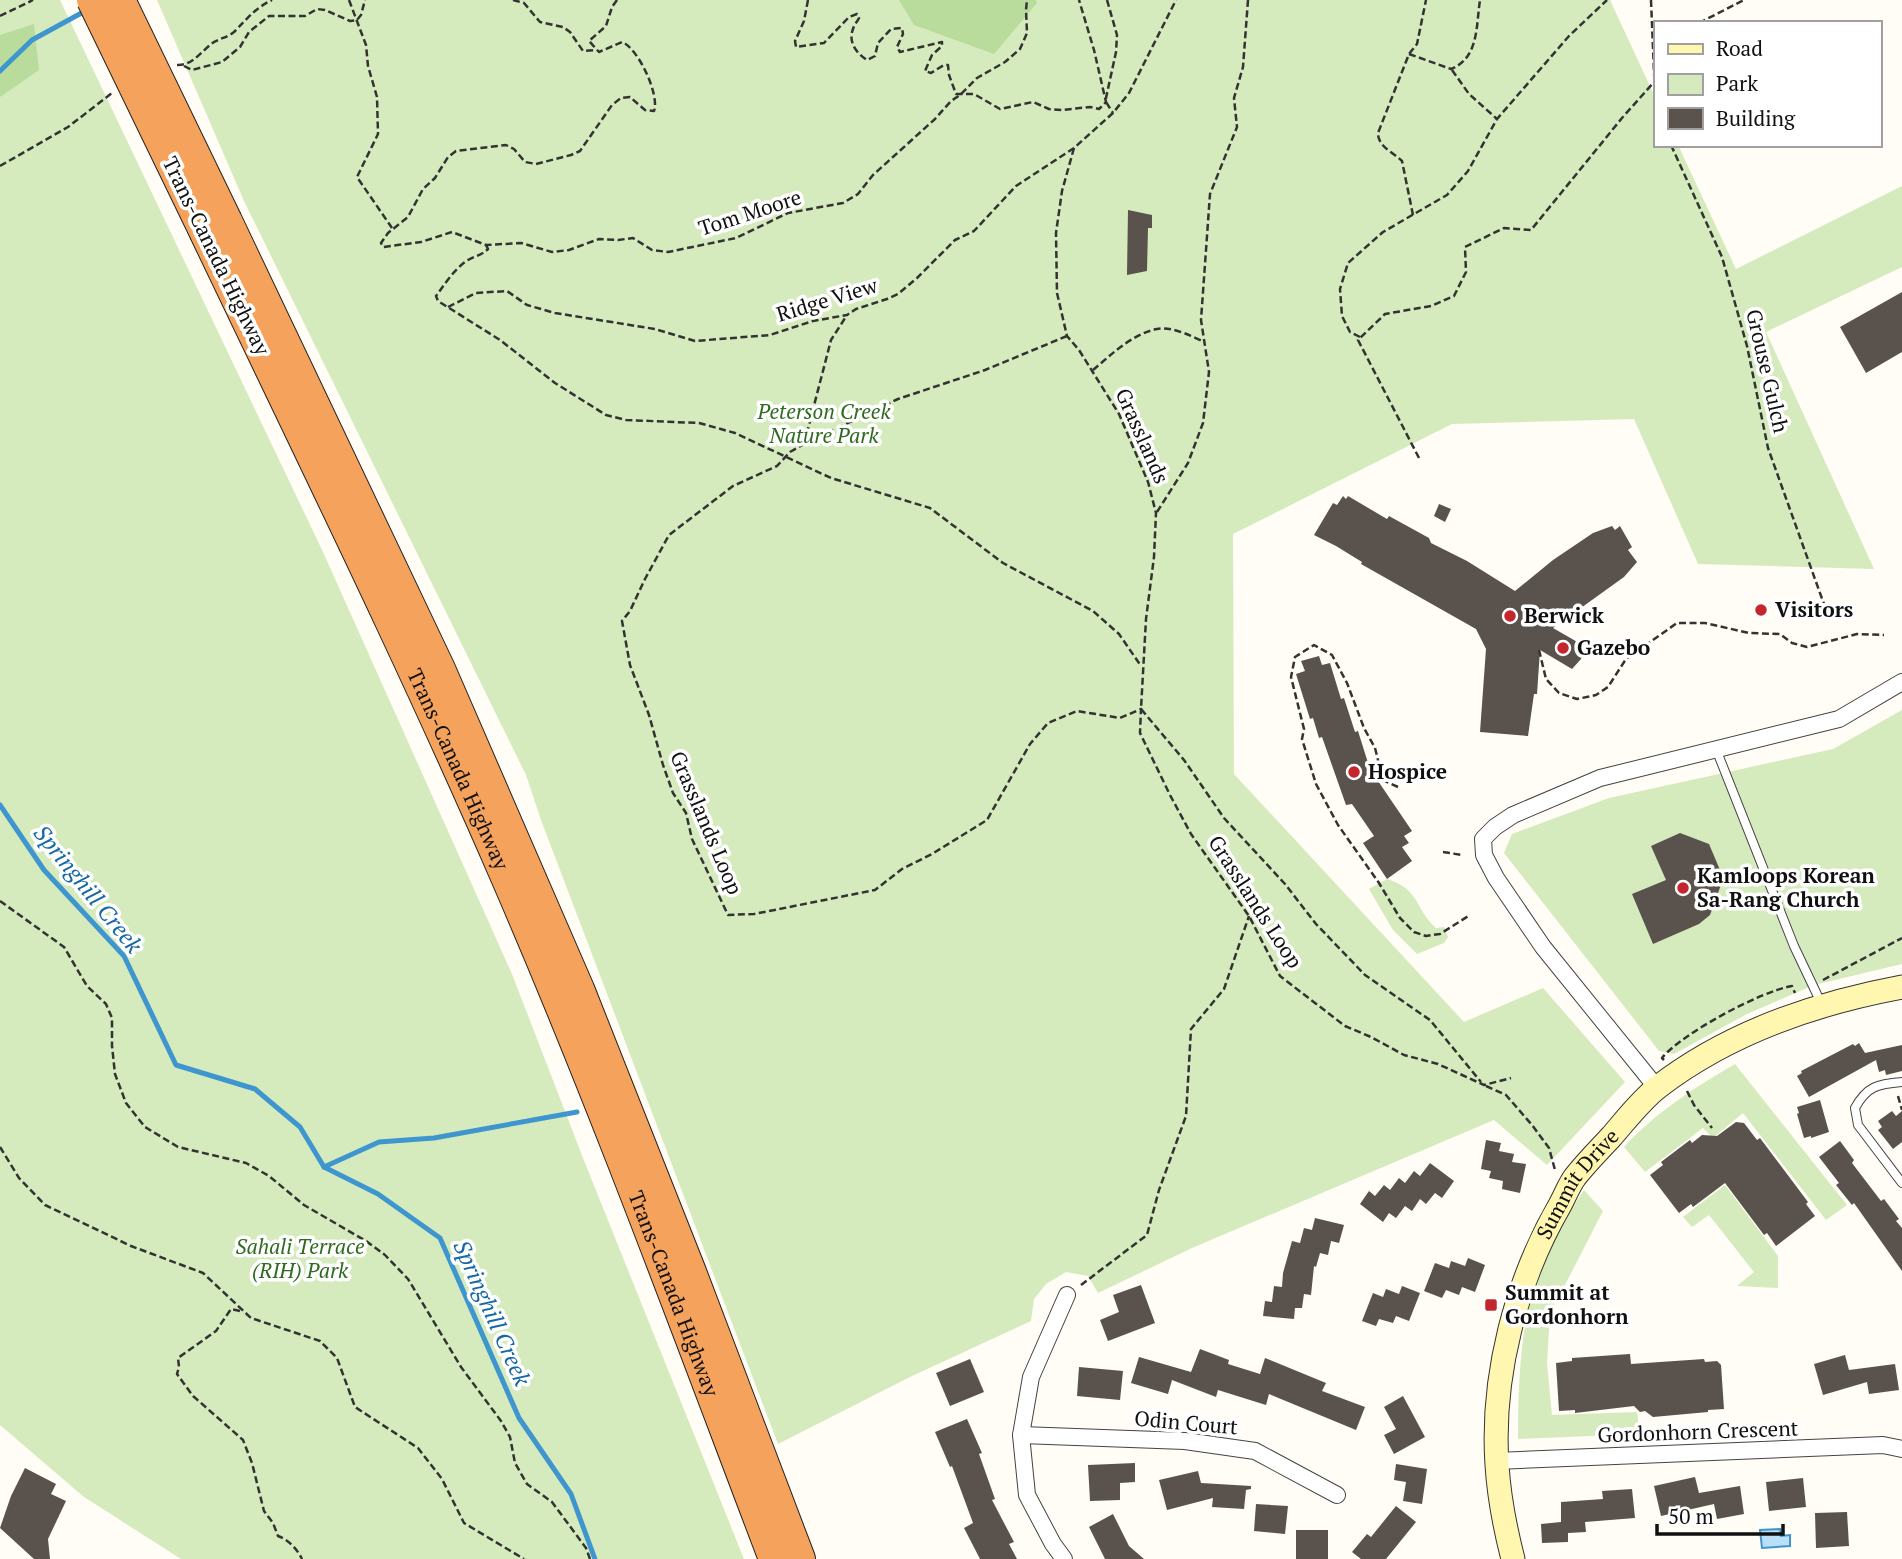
<svg xmlns="http://www.w3.org/2000/svg" width="1902" height="1559" viewBox="0 0 1902 1559" font-family="'PT Serif',serif">
  <style>
    .green { fill: #d5ebbd }
    .forest { fill: #b9dc9c }
    .water { fill: #b9e0f7; stroke: #3f96cf; stroke-width: 2 }
    .lines { fill: none; stroke-linecap: round; stroke-linejoin: round }
    .stream { stroke: #3f96cf; stroke-width: 5 }
    .building { fill: #5a524d }
    .service-casing { stroke: #444; stroke-width: 10 }
    .minor-casing { stroke: #444; stroke-width: 18 }
    .secondary-casing { stroke: #333; stroke-width: 25 }
    .motorway-casing { stroke: #222; stroke-width: 32 }
    .path { stroke: #333; stroke-width: 2.5; stroke-dasharray: 7 3.5; stroke-linecap: butt }
    .service { stroke: #fff; stroke-width: 8 }
    .minor { stroke: #fff; stroke-width: 16 }
    .secondary { stroke: #fff6b0; stroke-width: 23 }
    .motorway { stroke: #f5a25d; stroke-width: 30 }
    .motorway-bridge-casing { stroke: #222; stroke-width: 32; stroke-linecap: butt }
    .motorway-bridge { stroke: #f5a25d; stroke-width: 30 }
    .poi-dot { fill: #c4262e; stroke: #fff; stroke-width: 2.5 }
    .labels { text-anchor: middle; stroke-width: 7; stroke-linejoin: round; paint-order: stroke }
    .street-label { font-size: 21px; fill: #111; stroke: #fff }
    .park-label { font-size: 21px; font-style: italic; fill: #2f6b1f; stroke: #fff }
    .poi-label { font-size: 21px; font-weight: bold; fill: #111; stroke: #fff; text-anchor: start }
    .water-label { font-size: 23px; font-style: italic; fill: #1768a6; stroke: #fff }
  </style>
  <rect width="100%" height="100%" fill="#fffdf5"/>
  <g class="green">
    <polygon points="0,0 60,0 323,552 512,974 583,1158 744,1559 181,1559 84,1497 0,1425"/>
    <polygon points="157,0 1610,0 1655,97 1655,145 1678,145 1736,269 1902,186 1902,267 1766,332 1874,569 1698,564 1634,419 1452,424 1233,534 1234,774 1464,1022 1543,988 1625,1082 1547,1165 1494,1120 1192,1248 1098,1293 1088,1276 1066,1272 1046,1284 1034,1299 1031,1321 910,1377 778,1444 541,820 526,775 244,201"/>
    <polygon points="1902,710 1902,964 1814,985 1747,1014 1674,1054 1659,1051 1504,853 1512,834 1609,798 1833,749"/>
    <path d="M1387,879C1420,889 1414,908 1436,928L1444,927L1448,937L1444,943L1417,954L1393,930L1369,889Z"/>
    <path d="M1735,1064L1847,1205L1826,1220L1743,1113L1713,1138L1703,1128L1645,1172L1624,1147C1656,1112 1694,1088 1735,1064Z"/>
    <polygon points="1725,1185 1778,1256 1778,1288 1737,1286 1754,1272 1709,1215 1692,1227 1683,1217"/>
    <path d="M1584,1190L1603,1211L1550,1314L1547,1363L1552,1415L1637,1412L1640,1434L1518,1439C1518,1376 1521,1296 1552,1240C1561,1222 1574,1207 1584,1190Z"/>
  </g>
  <g class="forest">
    <polygon points="899,0 1036,0 1037,3 994,54 914,25"/>
    <polygon points="34,24 39,70 0,97 0,35"/>
  </g>
  <polygon class="water" points="1780,1529 1781,1536 1790,1535 1790,1546 1762,1548 1760,1530"/>
  <g class="lines">
    <g class="stream">
      <polyline points="0,71 32,40 87,10"/>
      <polyline points="0,805 44,870 124,956 176,1065 255,1089 300,1127 324,1167 378,1194 440,1238 519,1418 571,1494 595,1559"/>
      <polyline points="324,1167 379,1142 434,1138 577,1112"/>
    </g>
  </g>
  <g class="building">
    <polygon points="1128,210 1152,215 1152,228 1148,228 1147,271 1127,275"/>
    <polygon points="1902,292 1902,352 1866,373 1840,327"/>
    <polygon points="1343,496 1346,499 1348,496 1387,519 1389,516 1429,538 1431,543 1467,561 1515,591 1553,560 1593,533 1612,526 1615,530 1620,526 1632,547 1628,550 1637,562 1624,577 1553,628 1586,647 1585,651 1581,659 1572,669 1540,650 1537,694 1534,694 1528,736 1480,732 1486,649 1476,629 1361,564 1362,562 1336,546 1314,535 1333,503 1337,505"/>
    <polygon points="1439,504 1451,509 1445,522 1434,516"/>
    <polygon points="1319,656 1322,665 1330,663 1341,699 1344,698 1355,732 1358,731 1369,766 1372,765 1376,778 1412,831 1404,836 1409,843 1402,847 1412,861 1387,879 1363,843 1374,836 1352,804 1346,805 1322,737 1319,738 1313,718 1310,719 1296,674 1305,671 1301,661"/>
    <polygon points="1680,833 1709,844 1720,870 1722,882 1710,915 1699,924 1653,944 1632,894 1666,880 1651,846"/>
    <polygon points="1859,1043 1865,1053 1902,1045 1902,1071 1886,1075 1885,1070 1879,1072 1876,1060 1809,1097 1797,1076 1802,1073 1801,1071 1853,1044 1855,1046"/>
    <polygon points="1820,1100 1829,1132 1811,1138 1811,1136 1804,1138 1797,1114 1799,1113 1797,1107"/>
    <polygon points="1892,1111 1896,1116 1902,1111 1902,1142 1893,1149 1878,1130 1882,1127 1878,1121"/>
    <polygon points="1736,1122 1744,1123 1757,1140 1760,1138 1808,1202 1806,1204 1815,1216 1776,1246 1767,1233 1764,1235 1725,1183 1693,1207 1691,1204 1679,1213 1650,1175 1663,1165 1661,1162 1690,1140 1692,1143 1702,1135 1717,1136"/>
    <polygon points="1486,1140 1501,1143 1499,1151 1514,1154 1512,1162 1526,1164 1520,1193 1502,1189 1503,1181 1489,1178 1491,1171 1481,1169"/>
    <polygon points="1840,1141 1854,1160 1852,1163 1881,1201 1884,1199 1899,1219 1896,1221 1902,1228 1902,1271 1854,1203 1852,1205 1836,1185 1839,1183 1819,1157"/>
    <polygon points="1430,1163 1454,1181 1442,1198 1435,1193 1426,1204 1420,1199 1412,1211 1405,1206 1396,1218 1389,1213 1383,1222 1360,1204 1369,1191 1375,1196 1384,1185 1390,1190 1399,1178 1405,1183 1414,1171 1420,1176"/>
    <polygon points="1315,1218 1344,1225 1339,1243 1331,1241 1328,1255 1320,1253 1316,1267 1314,1266 1311,1295 1304,1294 1302,1308 1295,1308 1294,1319 1263,1316 1265,1301 1272,1302 1274,1286 1282,1287 1283,1273 1292,1241 1300,1243 1304,1228 1312,1230"/>
    <polygon points="1468,1258 1485,1265 1475,1292 1462,1287 1459,1295 1446,1290 1442,1298 1424,1291 1435,1263 1449,1268 1451,1261 1465,1266"/>
    <polygon points="1141,1285 1155,1323 1108,1341 1100,1320 1119,1312 1113,1295"/>
    <polygon points="1402,1286 1420,1293 1409,1321 1396,1316 1393,1323 1379,1319 1376,1326 1362,1321 1373,1293 1383,1297 1386,1289 1399,1294"/>
    <polygon points="1200,1349 1229,1360 1228,1364 1260,1374 1265,1358 1326,1383 1322,1391 1365,1407 1356,1430 1269,1394 1266,1405 1218,1390 1216,1397 1172,1380 1168,1394 1131,1383 1139,1357 1191,1372"/>
    <polygon points="1630,1354 1631,1364 1704,1359 1705,1362 1717,1361 1721,1365 1724,1409 1708,1410 1708,1412 1653,1417 1645,1411 1640,1412 1634,1406 1575,1413 1575,1410 1559,1411 1556,1363 1572,1361 1572,1358"/>
    <polygon points="1845,1355 1849,1370 1895,1364 1899,1390 1869,1394 1867,1382 1823,1395 1814,1364"/>
    <polygon points="970,1359 984,1392 950,1406 936,1373"/>
    <polygon points="1079,1367 1123,1371 1120,1400 1077,1396"/>
    <polygon points="1403,1396 1425,1437 1394,1454 1384,1435 1396,1429 1384,1407"/>
    <polygon points="967,1419 982,1453 979,1454 995,1499 992,1500 1014,1542 1009,1544 1017,1559 980,1559 964,1528 973,1523 952,1466 950,1467 935,1432"/>
    <polygon points="1135,1463 1135,1482 1120,1483 1120,1500 1090,1501 1088,1465"/>
    <polygon points="1396,1464 1427,1469 1422,1504 1403,1501 1406,1482 1394,1480"/>
    <polygon points="25,1468 56,1484 51,1494 66,1501 48,1539 50,1559 34,1559 0,1528 11,1496"/>
    <polygon points="1198,1471 1201,1483 1251,1486 1251,1489 1246,1490 1244,1509 1212,1507 1213,1498 1167,1510 1159,1480"/>
    <polygon points="1695,1477 1699,1493 1740,1486 1744,1514 1717,1519 1714,1504 1661,1516 1654,1486"/>
    <polygon points="1803,1478 1806,1507 1769,1511 1766,1482"/>
    <polygon points="1632,1489 1635,1518 1585,1522 1586,1532 1568,1533 1568,1542 1542,1543 1541,1524 1561,1522 1561,1502 1603,1499 1602,1491"/>
    <polygon points="1256,1504 1288,1506 1285,1534 1254,1531"/>
    <polygon points="1396,1506 1416,1522 1386,1559 1361,1559 1352,1552 1367,1534 1371,1537"/>
    <polygon points="1847,1512 1849,1546 1816,1548 1815,1513"/>
    <polygon points="1113,1514 1129,1546 1144,1559 1105,1559 1089,1527"/>
    <rect x="1296" y="1530" width="32" height="29"/>
  </g>
  <g class="lines">
    <defs>
      <g id="service">
        <polyline points="1716,749 1794,946 1822,1005"/>
        <path d="M1902,1082C1878,1084 1867,1086 1855,1108L1858,1125L1902,1183"/>
      </g>
      <g id="minor">
        <polyline points="1657,1088 1543,947 1496,878 1484,855 1483,839 1495,827 1513,815 1600,778 1839,719 1902,682"/>
        <polyline points="1021,1435 1185,1441 1255,1451 1337,1495"/>
        <polyline points="1496,1461 1883,1445 1902,1449"/>
        <polyline points="1064,1559 1053,1544 1027,1495 1021,1435 1031,1377 1067,1295"/>
      </g>
      <g id="secondary">
        <path id="s1" d="M1513,1559C1505,1528 1499,1497 1497,1465C1491,1376 1516,1281 1560,1205C1565,1196 1569,1185 1575,1177C1586,1163 1599,1150 1611,1137C1625,1121 1641,1100 1658,1087C1728,1033 1816,1003 1902,987"/>
      </g>
      <g id="motorway">
        <polyline points="227,221 440,669 579,989 691,1272 800,1559"/>
        <path id="s2" d="M205,233C308,449 414,664 509,884C605,1106 688,1333 774,1559"/>
      </g>
    </defs>
    <use href="#service" class="service-casing"/>
    <use href="#minor" class="minor-casing"/>
    <use href="#secondary" class="secondary-casing"/>
    <use href="#motorway" class="motorway-casing"/>
    <g class="path">
      <polyline points="349,0 366,45 368,66 377,97 378,134 357,177 392,228"/>
      <polyline points="513,0 524,3 540,22 563,27 570,32 583,51 595,50"/>
      <path d="M617,0L612,7L606,26L589,41L599,52L622,42C638,48 660,95 654,111L645,110L630,97L621,98L612,105L580,151L571,155L536,164L525,162L514,149L506,145L456,151L448,157L435,178L423,189L408,217L388,233L381,243L383,247L421,242L452,232L486,245L521,243L552,252L569,250L599,239L618,240L633,238L652,250L668,252L736,238L788,213L843,203L858,194L873,175L935,119L951,101L960,95L977,78L1005,62L1020,49L1027,33L1026,10L1027,0"/>
      <path d="M808,0L804,21L795,41L796,47L824,43L849,17L857,14L859,18C857,22 854,25 853,29C848,42 856,53 867,60L875,56L878,43L891,29L902,28L903,34L897,47L900,52L942,42V46L932,55L925,71L931,73L944,65H948L949,75L956,94H974L1000,109L1033,102L1049,109L1062,110L1090,107L1099,109L1106,102L1094,50L1079,0"/>
      <polyline points="1107,0 1117,35 1116,52 1106,98 1106,102 1113,113"/>
      <polyline points="1651,0 1655,96"/>
      <polyline points="0,16 33,0"/>
      <polyline points="1699,23 1744,0"/>
      <path d="M1409,54L1451,69C1479,58 1476,26 1480,0"/>
      <path d="M177,65C193,66 202,50 214,42C221,38 228,37 234,32C248,18 254,9 272,0"/>
      <polyline points="184,66 192,70 222,62 240,47 249,32 269,16 305,16 317,9 325,10 350,21 357,20 361,15 365,0"/>
      <polyline points="1452,70 1469,94 1497,119"/>
      <polyline points="1671,145 1722,257 1747,346 1768,448 1825,607"/>
      <polyline points="1074,148 1062,191 1056,233 1057,293 1067,336 1079,350 1119,414 1148,482 1156,513 1154,557 1146,619 1141,709 1184,760 1224,818 1285,884 1316,924 1365,975 1430,1020 1481,1082"/>
      <polyline points="0,166 68,127 112,93"/>
      <path d="M1413,215L1402,161C1393,152 1378,147 1378,133L1409,54L1417,44L1426,0"/>
      <path d="M486,245L488,249C482,255 475,256 468,260C454,269 445,284 436,296L438,301L500,340L555,383L606,415L626,420L699,423L735,433L831,478L930,508L1003,563L1093,611L1119,634L1141,666"/>
      <polyline points="448,307 476,293 507,291 527,305 555,313 655,329 695,341 770,335 813,321 847,315 856,309 887,299 898,294 917,278 955,240 974,231 1016,186 1074,148 1113,113 1129,93 1176,0"/>
      <polyline points="1067,336 985,370 898,399 804,444 790,452 777,466 733,486 669,535 645,579 630,611 622,621 630,665 649,715 663,765 673,793 686,813 692,839 728,915 754,914 875,890 902,869 932,854 987,820 1030,744 1048,723 1077,711 1120,718 1141,709 1140,733 1170,795 1191,834 1249,916 1280,976 1345,1026 1371,1037 1404,1055 1438,1064 1484,1085 1511,1078"/>
      <polyline points="1360,337 1350,332 1342,316 1340,289 1348,263 1383,232 1447,195 1468,171 1497,119 1569,36 1607,0"/>
      <path d="M1093,370C1112,354 1132,334 1157,329C1171,326 1192,336 1204,342"/>
      <polyline points="804,444 831,340 847,315"/>
      <polyline points="1419,458 1358,340 1385,314 1431,306 1454,296 1466,272 1465,247 1504,228 1531,230 1622,118 1655,81"/>
      <polyline points="1157,512 1188,463 1203,423 1209,372 1201,320 1210,194 1237,127 1234,98 1243,67 1248,0"/>
      <polyline points="1539,650 1546,679 1559,693 1577,699 1596,695 1608,687 1626,659 1677,623 1705,623 1749,633 1780,634 1792,643 1807,647 1857,634 1884,635"/>
      <polyline points="1398,787 1385,781 1382,776 1375,748 1364,728 1347,683 1332,655 1314,645 1295,657 1291,677 1304,729 1302,739 1316,784 1338,825 1379,883 1400,918 1414,932 1426,936 1440,934 1470,915"/>
      <polyline points="1443,852 1462,855"/>
      <polyline points="0,901 64,947 87,986 106,1004 112,1018 112,1046 115,1074 126,1103 145,1127 178,1147 246,1163 269,1176 304,1205 366,1241 385,1255 408,1279 461,1367 501,1421 510,1437 515,1463 527,1484 552,1502 586,1548 590,1559"/>
      <polyline points="1823,980 1902,938"/>
      <path d="M1664,1060L1662,1058C1681,1034 1761,991 1792,986L1795,993"/>
      <polyline points="1486,1086 1506,1095 1532,1125 1549,1148 1555,1170"/>
      <polyline points="1687,1091 1694,1105 1712,1128"/>
      <polyline points="1898,1096 1902,1110"/>
      <polyline points="0,1147 19,1178 45,1205 131,1246 203,1273 251,1318 320,1341 337,1358 355,1407 418,1448 442,1479 464,1523 524,1559"/>
      <polyline points="1081,1285 1147,1235 1159,1190 1186,1116 1191,1029 1224,989 1249,916"/>
      <path d="M240,1311L231,1309L216,1331L178,1358L179,1367L177,1374L193,1396L243,1440L252,1463L264,1511L273,1523L278,1536C289,1540 297,1549 302,1559"/>
    </g>
    <use href="#service" class="service"/>
    <use href="#minor" class="minor"/>
    <use href="#secondary" class="secondary"/>
    <use href="#motorway" class="motorway"/>
    <defs>
      <g id="motorway-bridge">
        <polyline points="92,0 205,233"/>
        <polyline points="120,0 227,221"/>
      </g>
    </defs>
    <use href="#motorway-bridge" class="motorway-bridge-casing"/>
    <use href="#motorway-bridge" class="motorway-bridge"/>
  </g>
  <g class="poi-dot">
    <circle cx="1761" cy="610" r="7"/>
    <circle cx="1510" cy="616" r="7"/>
    <circle cx="1563" cy="648" r="7"/>
    <circle cx="1354" cy="772" r="7"/>
    <circle cx="1683" cy="888" r="7"/>
    <rect x="1484" y="1298" width="14" height="14" rx="3.5"/>
  </g>
  <g class="labels">
    <g class="street-label">
      <text transform="translate(750 213) rotate(-18)" y="7">Tom Moore</text>
      <text transform="translate(216 256) rotate(64)" y="7">Trans-Canada Highway</text>
      <text transform="translate(827 300) rotate(-17)" y="7">Ridge View</text>
      <text transform="translate(1767 371) rotate(77)" y="7">Grouse Gulch</text>
      <text transform="translate(1142 436) rotate(66)" y="7">Grasslands</text>
      <text dy="7" stroke="none"><textPath href="#s2" startOffset="593">Trans-Canada Highway</textPath></text>
      <text transform="translate(706 823) rotate(67)" y="7">Grasslands Loop</text>
      <text transform="translate(1255 902) rotate(57)" y="7">Grasslands Loop</text>
      <text dy="7" stroke="none"><textPath href="#s1" startOffset="394">Summit Drive</textPath></text>
      <text dy="7" stroke="none"><textPath href="#s2" startOffset="1160">Trans-Canada Highway</textPath></text>
      <text transform="translate(1186 1423) rotate(5)" y="7">Odin Court</text>
      <text transform="translate(1698 1432) rotate(-2)" y="7">Gordonhorn Crescent</text>
    </g>
    <g class="park-label">
      <text x="824" y="419">Peterson Creek<tspan x="824" dy="24">Nature Park</tspan></text>
      <text x="300" y="1254">Sahali Terrace<tspan x="300" dy="24">(RIH) Park</tspan></text>
    </g>
    <g class="poi-label">
      <text x="1775" y="617">Visitors</text>
      <text x="1524" y="623">Berwick</text>
      <text x="1577" y="655">Gazebo</text>
      <text x="1368" y="779">Hospice</text>
      <text x="1697" y="883">Kamloops Korean<tspan x="1697" dy="24">Sa-Rang Church</tspan></text>
      <text x="1505" y="1300">Summit at<tspan x="1505" dy="24">Gordonhorn</tspan></text>
    </g>
    <g class="water-label">
      <text transform="translate(88 889) rotate(51)" y="8">Springhill Creek</text>
      <text transform="translate(492 1313) rotate(66)" y="8">Springhill Creek</text>
    </g>
  </g>
  <rect x="1654" y="21" width="228" height="126" fill="#ffffff" stroke="#a0a0a0" stroke-width="2"/>
  <rect x="1668" y="44" width="35" height="10" fill="#fff6b0" stroke="#a0a0a0" stroke-width="2"/>
  <text x="1716" y="56" font-size="21" fill="#111111">Road</text>
  <rect x="1668" y="74" width="35" height="21" fill="#d5ebbd" stroke="#a0a0a0" stroke-width="2"/>
  <text x="1716" y="91" font-size="21" fill="#111111">Park</text>
  <rect x="1668" y="108" width="35" height="21" fill="#5a524d" stroke="#a0a0a0" stroke-width="2"/>
  <text x="1716" y="126" font-size="21" fill="#111111">Building</text>
  <path d="M1657 1524v10h126v-10" fill="none" stroke="#111111" stroke-width="3.5"/>
  <text x="1668" y="1524" font-size="21" fill="#111111" stroke="#ffffff" stroke-width="5" paint-order="stroke">50 m</text>
</svg>
